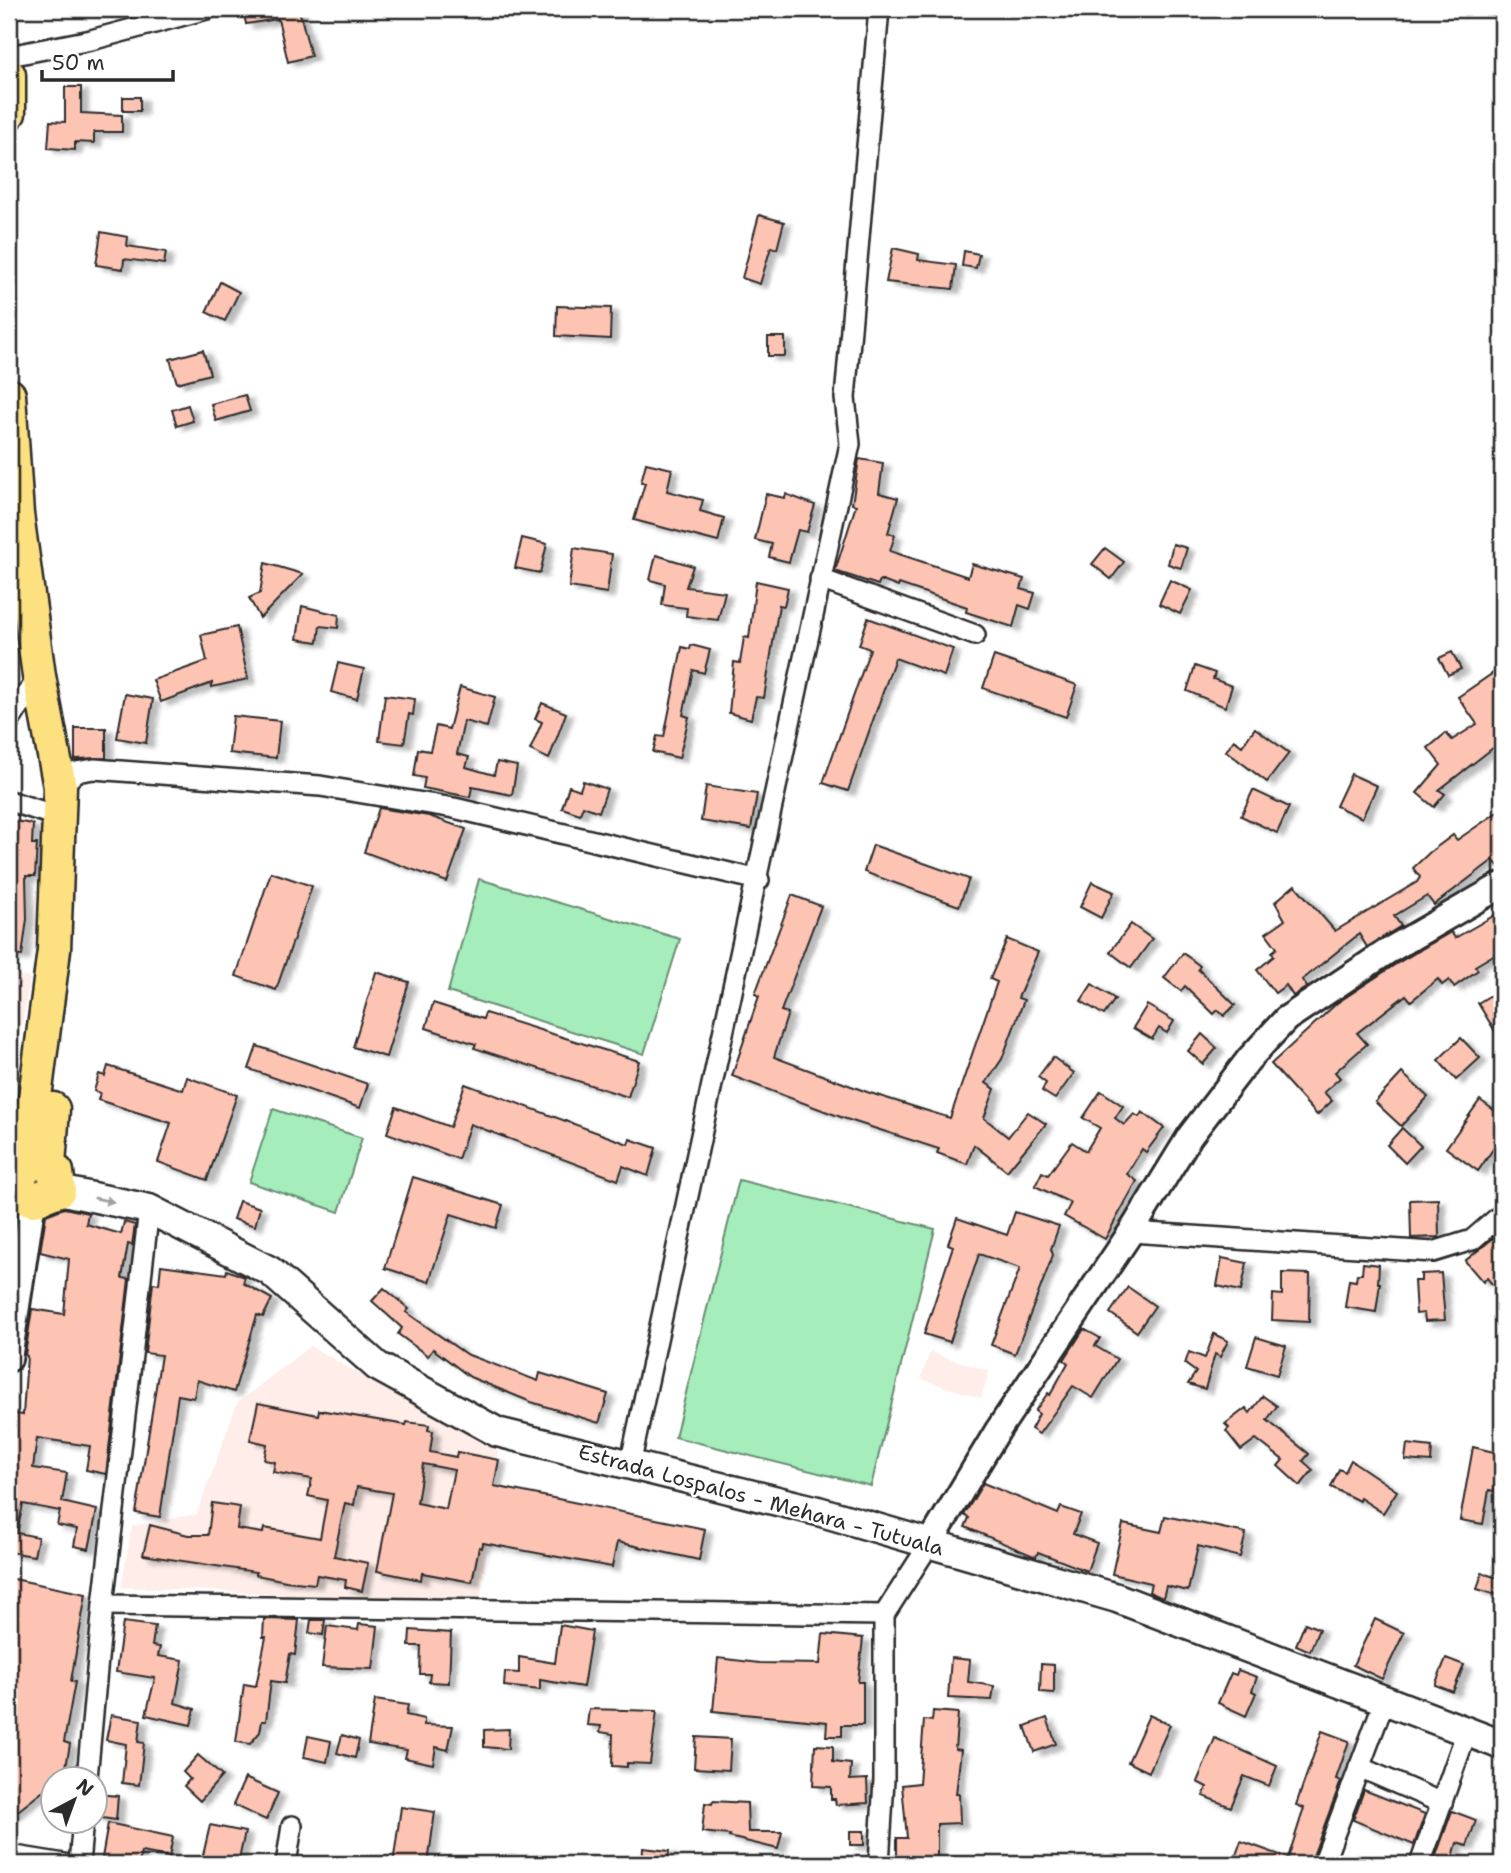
<svg xmlns="http://www.w3.org/2000/svg" width="1511" height="1873" viewBox="0 0 1511 1873" font-family="'Shantell Sans',sans-serif">
  <style>
    .built { fill: #feede8 }
    .green { fill: #a5edba; stroke: #688c72; stroke-width: 2 }
    .building { fill: #fdc3b3; stroke: #2b2b2b; stroke-width: 2; fill-rule: evenodd; filter: url(#shadow) }
    .lines { fill: none; stroke-linecap: round; stroke-linejoin: round }
    .minor-casing { stroke: #2b2b2b; stroke-width: 24 }
    .tertiary-casing { stroke: #2b2b2b; stroke-width: 30 }
    .secondary-casing { stroke: #2b2b2b; stroke-width: 33 }
    .primary-casing { stroke: #2b2b2b; stroke-width: 37 }
    .minor { stroke: #fff; stroke-width: 19 }
    .tertiary { stroke: #fff; stroke-width: 24 }
    .secondary { stroke: #fff; stroke-width: 28 }
    .primary { stroke: #fde080; stroke-width: 32 }
    .oneway { fill: #a0a0a0 }
    .labels { text-anchor: middle; stroke-width: 5; stroke-linejoin: round; paint-order: stroke }
    .street-label { font-size: 21px; fill: #2b2b2b; stroke: #fff }
  </style>
  <defs>
    <filter id="shadow"><feDropShadow dx="7" dy="4" stdDeviation="2" flood-color="#0004"/></filter>
  </defs>
  <rect width="100%" height="100%" fill="#fff"/>
  <filter id="ink" filterUnits="userSpaceOnUse"><feTurbulence type="fractalNoise" baseFrequency=".0143" numOctaves="2"/><feDisplacementMap in="SourceGraphic" scale="14" xChannelSelector="R" yChannelSelector="G"/><feConvolveMatrix kernelMatrix="1 2 1 2 8 2 1 2 1" color-interpolation-filters="sRGB"/></filter>
  <g filter="url(#ink)">
    <g class="built">
      <polygon points="9,971 30,979 9,1092"/>
      <polygon points="310,1346 498,1451 480,1602 121,1587 132,1526 197,1514 237,1403"/>
      <polygon points="930,1352 989,1371 981,1398 921,1379"/>
    </g>
    <g class="green">
      <polygon points="479,879 680,939 644,1054 448,992"/>
      <polygon points="273,1109 362,1138 339,1212 249,1182"/>
      <polygon points="739,1180 935,1229 871,1486 675,1437"/>
    </g>
    <g class="building">
      <polygon points="243,9 299,9 311,56 288,62 278,19 246,24"/>
      <polygon points="65,87 81,87 81,113 122,115 122,132 94,132 94,143 75,142 75,150 48,148 50,121 65,122"/>
      <rect x="123" y="97" width="17" height="14"/>
      <polygon points="759,215 784,222 777,249 771,247 760,284 742,278"/>
      <polygon points="101,232 128,237 127,246 166,252 164,264 124,259 123,269 96,265"/>
      <polygon points="893,248 919,254 918,260 956,265 953,289 886,282"/>
      <polygon points="964,251 979,254 976,268 962,266"/>
      <polygon points="220,282 239,292 225,321 206,312"/>
      <polygon points="557,306 611,308 610,339 556,336"/>
      <rect x="768" y="337" width="17" height="19"/>
      <polygon points="203,350 210,374 177,383 170,359"/>
      <polygon points="245,395 250,411 216,421 211,404"/>
      <polygon points="188,405 193,421 177,426 172,410"/>
      <polygon points="859,459 883,463 879,493 898,498 888,533 895,535 890,551 968,577 972,564 1024,579 1021,589 1035,593 1030,609 1019,605 1013,627 966,612 967,607 899,584 898,587 880,580 878,585 835,571 856,505 852,504"/>
      <polygon points="646,463 672,469 667,491 703,500 700,511 724,518 718,542 634,520 645,483 641,482"/>
      <polygon points="766,494 785,498 786,494 815,505 807,532 798,530 789,562 769,557 772,544 755,540"/>
      <polygon points="522,538 547,544 540,573 515,568"/>
      <polygon points="1173,544 1187,548 1181,568 1168,564"/>
      <polygon points="574,548 612,554 607,593 569,587"/>
      <polygon points="1105,548 1124,562 1111,579 1092,564"/>
      <polygon points="656,555 693,566 686,587 725,592 718,620 686,616 687,608 662,605 665,584 650,580"/>
      <polygon points="265,563 303,574 260,618 249,598 260,593"/>
      <polygon points="1170,580 1192,590 1180,614 1159,604"/>
      <polygon points="756,581 788,588 784,606 779,605 764,698 756,697 751,719 729,713 734,662 740,663 744,637 749,638"/>
      <polygon points="302,606 339,615 338,628 320,626 318,642 297,639"/>
      <polygon points="868,618 953,649 944,676 895,658 848,791 823,783 870,649 859,645"/>
      <polygon points="237,627 248,679 212,687 212,683 161,702 153,680 207,661 201,635"/>
      <polygon points="691,645 710,650 704,673 693,670 683,715 689,717 679,758 653,752 657,736 664,737 682,647 690,649"/>
      <polygon points="1452,652 1461,669 1448,675 1439,658"/>
      <polygon points="994,656 1077,685 1066,717 983,688"/>
      <polygon points="338,663 364,669 357,699 331,692"/>
      <polygon points="1195,666 1215,673 1213,679 1232,686 1225,707 1187,691"/>
      <polygon points="1502,667 1502,741 1439,790 1445,794 1434,807 1417,793 1441,765 1428,748 1446,733 1452,740 1477,724 1458,697"/>
      <polygon points="460,687 495,697 487,727 464,721 457,754 469,757 466,767 494,775 497,762 517,766 512,795 472,787 470,797 423,788 425,778 414,776 418,749 430,751 436,726 449,729"/>
      <polygon points="125,694 153,699 146,743 117,738"/>
      <polygon points="385,695 415,699 413,715 409,714 404,744 379,741"/>
      <polygon points="542,703 566,713 549,759 530,750 542,722 535,719"/>
      <polygon points="233,716 280,721 276,758 229,753"/>
      <polygon points="75,728 106,728 106,758 75,759"/>
      <polygon points="1255,728 1289,753 1267,782 1226,751 1234,740 1242,746"/>
      <polygon points="1351,774 1377,786 1362,818 1336,806"/>
      <polygon points="583,781 607,789 599,812 583,806 580,814 562,808 569,786 580,790"/>
      <polygon points="706,786 757,794 751,829 701,821"/>
      <polygon points="1253,790 1289,807 1277,833 1241,816"/>
      <polygon points="379,808 429,816 466,829 447,882 364,852"/>
      <polygon points="1502,809 1502,870 1493,860 1434,905 1427,896 1394,916 1401,926 1367,947 1359,934 1302,980 1307,987 1293,996 1286,985 1275,993 1257,970 1274,956 1272,952 1277,948 1266,933 1285,920 1275,902 1295,885 1335,931 1417,882 1420,877 1413,868 1430,852 1453,835 1457,840"/>
      <polygon points="9,820 33,824 32,844 37,844 35,876 26,876 27,919 22,956 9,955"/>
      <polygon points="873,845 969,879 959,906 864,872"/>
      <polygon points="271,872 312,886 276,990 236,976"/>
      <polygon points="1092,882 1114,892 1101,918 1080,907"/>
      <polygon points="792,895 821,906 781,1011 788,1013 774,1057 867,1092 950,1118 997,982 990,979 1007,939 1038,952 1018,998 1024,1000 1002,1059 986,1083 995,1089 984,1118 1008,1137 1028,1112 1046,1124 1007,1171 974,1145 967,1164 937,1153 939,1149 846,1119 732,1076 759,996 755,994"/>
      <polygon points="1502,911 1502,950 1475,966 1478,970 1454,987 1449,980 1442,985 1438,979 1411,1001 1406,995 1357,1033 1367,1044 1335,1072 1340,1078 1324,1092 1332,1101 1317,1115 1271,1064 1337,1003 1396,964 1451,932 1455,938"/>
      <polygon points="1131,924 1152,939 1131,968 1110,952"/>
      <polygon points="1183,953 1200,966 1198,969 1235,1005 1224,1016 1218,1010 1214,1014 1185,986 1181,991 1164,978"/>
      <polygon points="376,972 409,982 386,1057 353,1047"/>
      <polygon points="1092,984 1115,999 1104,1015 1081,1001"/>
      <polygon points="1502,988 1502,1043 1478,1003"/>
      <polygon points="433,1003 483,1019 485,1013 639,1061 628,1097 474,1048 476,1044 426,1028"/>
      <polygon points="1147,1005 1174,1021 1167,1033 1159,1028 1152,1039 1133,1028"/>
      <polygon points="1202,1034 1217,1048 1203,1064 1188,1051"/>
      <polygon points="1461,1038 1480,1058 1456,1080 1438,1060"/>
      <polygon points="257,1046 368,1084 360,1108 249,1069"/>
      <polygon points="1053,1057 1074,1073 1055,1099 1042,1091 1046,1083 1038,1077"/>
      <polygon points="108,1066 183,1090 187,1077 237,1095 207,1180 158,1162 171,1123 98,1100 100,1093 94,1091 99,1074 105,1076"/>
      <polygon points="1402,1073 1428,1097 1401,1126 1375,1102"/>
      <polygon points="465,1084 628,1144 630,1139 656,1148 648,1176 623,1166 618,1180 470,1124 458,1159 387,1133 396,1107 450,1127"/>
      <polygon points="1101,1091 1123,1106 1115,1118 1124,1125 1134,1114 1139,1117 1142,1112 1164,1128 1146,1152 1142,1149 1127,1174 1137,1181 1105,1239 1064,1216 1071,1203 1035,1186 1042,1172 1048,1175 1072,1142 1086,1151 1100,1128 1083,1118"/>
      <polygon points="1480,1100 1502,1116 1502,1149 1496,1145 1478,1171 1446,1148"/>
      <polygon points="1402,1128 1421,1146 1405,1163 1387,1145"/>
      <polygon points="413,1177 503,1205 496,1228 451,1214 429,1282 385,1268"/>
      <polygon points="1438,1199 1439,1237 1411,1238 1410,1200"/>
      <polygon points="239,1201 260,1208 255,1226 233,1219"/>
      <polygon points="64,1208 88,1213 86,1224 121,1234 124,1222 135,1225 132,1245 128,1244 122,1278 129,1279 106,1474 86,1470 90,1446 37,1438 33,1468 67,1473 62,1502 97,1510 89,1549 74,1546 77,1529 57,1525 60,1511 23,1504 17,1533 38,1537 34,1556 9,1552 9,1428 11,1413 23,1415 27,1356 25,1355 32,1309 64,1314 69,1259 40,1252 46,1215"/>
      <polygon points="1015,1212 1059,1226 1051,1249 1053,1255 1015,1354 991,1345 1020,1268 979,1254 950,1342 924,1334 953,1246 948,1244 957,1218 1007,1235"/>
      <polygon points="1502,1231 1502,1296 1487,1278 1483,1282 1465,1261"/>
      <polygon points="1222,1258 1247,1263 1241,1291 1217,1286"/>
      <polygon points="1363,1263 1379,1265 1378,1283 1380,1283 1376,1312 1345,1307 1349,1280 1356,1281 1357,1274 1362,1274"/>
      <polygon points="161,1265 226,1274 227,1270 245,1277 243,1283 272,1299 263,1317 257,1315 234,1392 197,1380 194,1398 178,1395 160,1517 136,1513 161,1355 145,1353 153,1283 159,1284"/>
      <polygon points="1282,1273 1310,1274 1309,1322 1272,1320 1273,1294 1282,1295"/>
      <polygon points="1441,1273 1445,1320 1425,1321 1424,1313 1416,1314 1414,1281 1421,1281 1421,1274"/>
      <polygon points="1128,1287 1155,1306 1137,1332 1110,1313"/>
      <polygon points="384,1288 409,1309 406,1312 466,1354 538,1381 540,1373 608,1394 599,1423 531,1402 470,1377 433,1349 428,1356 398,1334 402,1328 372,1301"/>
      <polygon points="1084,1329 1100,1338 1095,1346 1117,1359 1093,1398 1073,1386 1039,1434 1031,1429 1039,1414 1035,1411 1048,1393 1050,1395 1068,1363 1064,1360"/>
      <polygon points="1214,1334 1228,1341 1220,1357 1215,1354 1205,1389 1188,1384 1196,1372 1185,1364 1189,1352 1205,1358"/>
      <polygon points="1256,1337 1286,1346 1277,1375 1247,1366"/>
      <polygon points="1263,1396 1277,1406 1267,1420 1309,1454 1303,1461 1313,1470 1300,1486 1278,1466 1283,1460 1256,1439 1241,1450 1226,1431 1229,1428 1225,1424 1246,1408 1250,1413"/>
      <path d="M258,1403L318,1415L319,1410L406,1425L407,1422L429,1425L428,1430L433,1431L430,1452L456,1457L457,1452L499,1460L494,1486L705,1529L699,1560L617,1542L612,1567L483,1543L482,1548L479,1547L472,1582L422,1573L421,1580L377,1571L392,1493L357,1487L354,1505L345,1503L334,1556L368,1563L362,1591L345,1587L346,1580L317,1575L315,1584L286,1581L256,1575V1572L143,1555L150,1525L188,1535H208L212,1503L240,1507L237,1529L263,1533L264,1528L320,1538L327,1500L308,1496L312,1479L273,1472L275,1462L264,1460L267,1444L250,1440ZM423,1464L454,1470L446,1509L417,1503Z"/>
      <polygon points="1407,1444 1432,1447 1431,1462 1405,1460"/>
      <polygon points="1473,1447 1502,1454 1494,1491 1489,1490 1483,1524 1460,1520"/>
      <polygon points="1351,1460 1397,1491 1383,1513 1360,1498 1359,1501 1331,1487 1339,1469 1345,1472"/>
      <polygon points="983,1483 1058,1514 1061,1507 1081,1514 1073,1534 1097,1543 1087,1571 1038,1552 1036,1557 965,1527 969,1518 964,1515"/>
      <polygon points="1165,1516 1246,1533 1240,1557 1198,1546 1188,1591 1166,1586 1163,1598 1149,1592 1151,1583 1112,1574 1123,1524 1161,1532"/>
      <polygon points="1482,1573 1501,1579 1497,1595 1477,1589"/>
      <polygon points="9,1578 86,1594 71,1681 75,1682 64,1742 70,1744 64,1779 52,1779 52,1784 9,1818"/>
      <polygon points="264,1619 299,1620 295,1655 290,1654 285,1683 271,1681 266,1721 262,1721 260,1732 250,1744 236,1742 244,1684 256,1686 266,1637 263,1637"/>
      <polygon points="1375,1619 1404,1633 1382,1679 1353,1665"/>
      <polygon points="311,1620 325,1620 323,1635 309,1633"/>
      <polygon points="123,1622 155,1626 152,1646 160,1647 158,1656 183,1660 175,1703 195,1709 191,1725 146,1715 155,1678 116,1672"/>
      <polygon points="1305,1623 1319,1629 1310,1651 1296,1645"/>
      <polygon points="359,1624 378,1626 373,1669 322,1667 327,1626 358,1630"/>
      <polygon points="560,1625 592,1631 583,1687 540,1680 540,1690 504,1686 505,1672 519,1673 519,1657 555,1663"/>
      <polygon points="410,1630 451,1633 449,1683 429,1682 430,1674 420,1674 421,1646 409,1646"/>
      <polygon points="823,1634 863,1638 858,1682 863,1682 863,1725 842,1725 842,1736 826,1736 827,1722 713,1711 718,1658 759,1663 820,1664"/>
      <polygon points="951,1658 970,1660 968,1682 994,1686 992,1700 948,1698"/>
      <polygon points="1446,1658 1464,1665 1453,1692 1435,1685"/>
      <polygon points="1041,1664 1054,1665 1054,1693 1040,1692"/>
      <polygon points="1238,1670 1257,1677 1252,1691 1256,1693 1246,1716 1218,1703 1231,1673 1236,1675"/>
      <polygon points="375,1700 408,1705 406,1715 424,1719 424,1725 453,1726 448,1750 436,1747 433,1764 405,1758 407,1750 368,1744"/>
      <polygon points="589,1709 657,1711 650,1764 627,1763 627,1767 612,1766 613,1734 600,1732 601,1726 587,1725"/>
      <polygon points="933,1711 958,1713 955,1749 961,1750 956,1794 959,1794 960,1823 937,1824 937,1864 897,1864 897,1838 907,1838 902,1785 919,1783 924,1720 932,1721"/>
      <polygon points="111,1715 141,1720 138,1742 144,1743 139,1785 122,1783 126,1744 106,1740"/>
      <polygon points="1149,1715 1170,1725 1149,1772 1128,1762"/>
      <polygon points="1047,1718 1056,1744 1034,1752 1025,1726"/>
      <polygon points="509,1729 508,1749 484,1747 484,1730"/>
      <polygon points="1322,1731 1349,1741 1336,1779 1341,1781 1310,1864 1251,1864 1252,1861 1236,1855 1241,1841 1288,1858 1304,1808 1296,1805"/>
      <polygon points="342,1735 359,1740 355,1758 337,1753"/>
      <polygon points="308,1736 331,1741 327,1762 304,1757"/>
      <polygon points="696,1737 731,1739 729,1770 694,1768"/>
      <polygon points="1215,1738 1277,1766 1269,1786 1244,1776 1231,1807 1203,1796 1207,1787 1197,1782"/>
      <polygon points="815,1745 833,1746 833,1762 851,1764 850,1780 867,1779 868,1803 836,1805 835,1799 831,1799 831,1787 813,1786"/>
      <polygon points="198,1755 222,1776 200,1801 184,1786 190,1779 183,1772"/>
      <polygon points="245,1778 278,1793 266,1820 233,1805"/>
      <polygon points="1364,1790 1425,1814 1414,1845 1353,1820"/>
      <polygon points="96,1794 118,1796 116,1820 95,1817"/>
      <polygon points="713,1801 747,1803 748,1832 782,1832 778,1849 729,1837 730,1835 702,1832 705,1803 712,1804"/>
      <polygon points="401,1807 435,1812 428,1864 393,1864"/>
      <polygon points="1452,1811 1476,1820 1467,1846 1457,1843 1451,1864 1433,1864"/>
      <polygon points="108,1823 173,1837 169,1857 141,1852 139,1864 102,1858"/>
      <polygon points="210,1825 245,1832 238,1864 201,1864"/>
      <rect x="850" y="1831" width="14" height="14"/>
      <polygon points="643,1848 669,1851 668,1864 642,1864"/>
    </g>
    <g class="lines">
      <defs>
        <g id="minor">
          <polyline points="9,56 91,40 207,9"/>
          <polyline points="820,579 975,635"/>
          <polyline points="9,722 39,676"/>
          <polyline points="60,787 76,772 94,769 320,786 454,808 759,880"/>
          <polyline points="9,801 60,817"/>
          <polyline points="1131,1232 1433,1252 1472,1240 1502,1214"/>
          <polyline points="630,1465 850,444 845,398 879,9"/>
          <polyline points="103,1605 884,1615"/>
          <polyline points="1359,1767 1442,1803"/>
          <polyline points="87,1778 103,1605 149,1209"/>
          <polyline points="9,1855 64,1864"/>
          <polyline points="79,1864 83,1820"/>
          <polyline points="286,1864 292,1826"/>
          <polyline points="879,1864 884,1780 884,1615 930,1543"/>
          <polyline points="1323,1864 1385,1699"/>
          <polyline points="1420,1864 1467,1731"/>
        </g>
        <g id="tertiary">
          <polyline points="9,1359 33,1200"/>
          <polyline points="930,1543 998,1430 1131,1232 1190,1136 1249,1059 1286,1019 1388,951 1502,885"/>
        </g>
        <polyline id="secondary" points="59,1190 149,1209 270,1271 377,1366 497,1432 818,1511 1117,1598 1502,1745"/>
        <g id="primary">
          <polyline points="9,75 9,113"/>
          <polyline points="9,395 17,514 39,676 60,787 54,950 26,1167"/>
          <polygon points="41,1162 57,1172 59,1190 33,1200 24,1197 19,1189 21,1172 33,1163"/>
          <polyline points="49,1165 53,1109"/>
        </g>
      </defs>
      <use href="#minor" class="minor-casing"/>
      <use href="#tertiary" class="tertiary-casing"/>
      <use href="#secondary" class="secondary-casing"/>
      <use href="#primary" class="primary-casing"/>
      <use href="#minor" class="minor"/>
      <use href="#tertiary" class="tertiary"/>
      <use href="#secondary" class="secondary"/>
      <use href="#primary" class="primary"/>
    </g>
    <defs><path id="oneway-solid" d="M-6-.8H1V-3.2L6.5 0L1 3.2V.8H-6Z" transform="scale(1.75)"/></defs>
    <use class="oneway" href="#oneway-solid" transform="translate(104 1200) rotate(12)"/>
  </g>
  <g class="labels">
    <g class="street-label">
      <text transform="translate(761 1500) rotate(15)" y="7">Estrada Lospalos - Mehara - Tutuala</text>
    </g>
  </g>
  <rect width="1511" height="1873" fill="none" stroke="#fff" stroke-width="35"/>
  <rect x="18" y="18" width="1476" height="1838" fill="none" stroke="#2b2b2b" stroke-width="2.5" filter="url(#ink)"/>
  <g transform="translate(74 1800) rotate(41)"><circle r="33" fill="#ffffff" stroke="#aaaaaa" stroke-width="2"/>
  <path d="M0-5L12 26L0 18L-12 26Z" fill="#2b2b2b"/>
  <text y="-10" font-size="19" font-weight="bold" text-anchor="middle" fill="#2b2b2b">N</text>
  </g>
  <path d="M42 70v10h131v-10" fill="none" stroke="#2b2b2b" stroke-width="3.5"/>
  <text x="52" y="70" font-size="21" fill="#2b2b2b" stroke="#ffffff" stroke-width="5" paint-order="stroke">50 m</text>
</svg>
